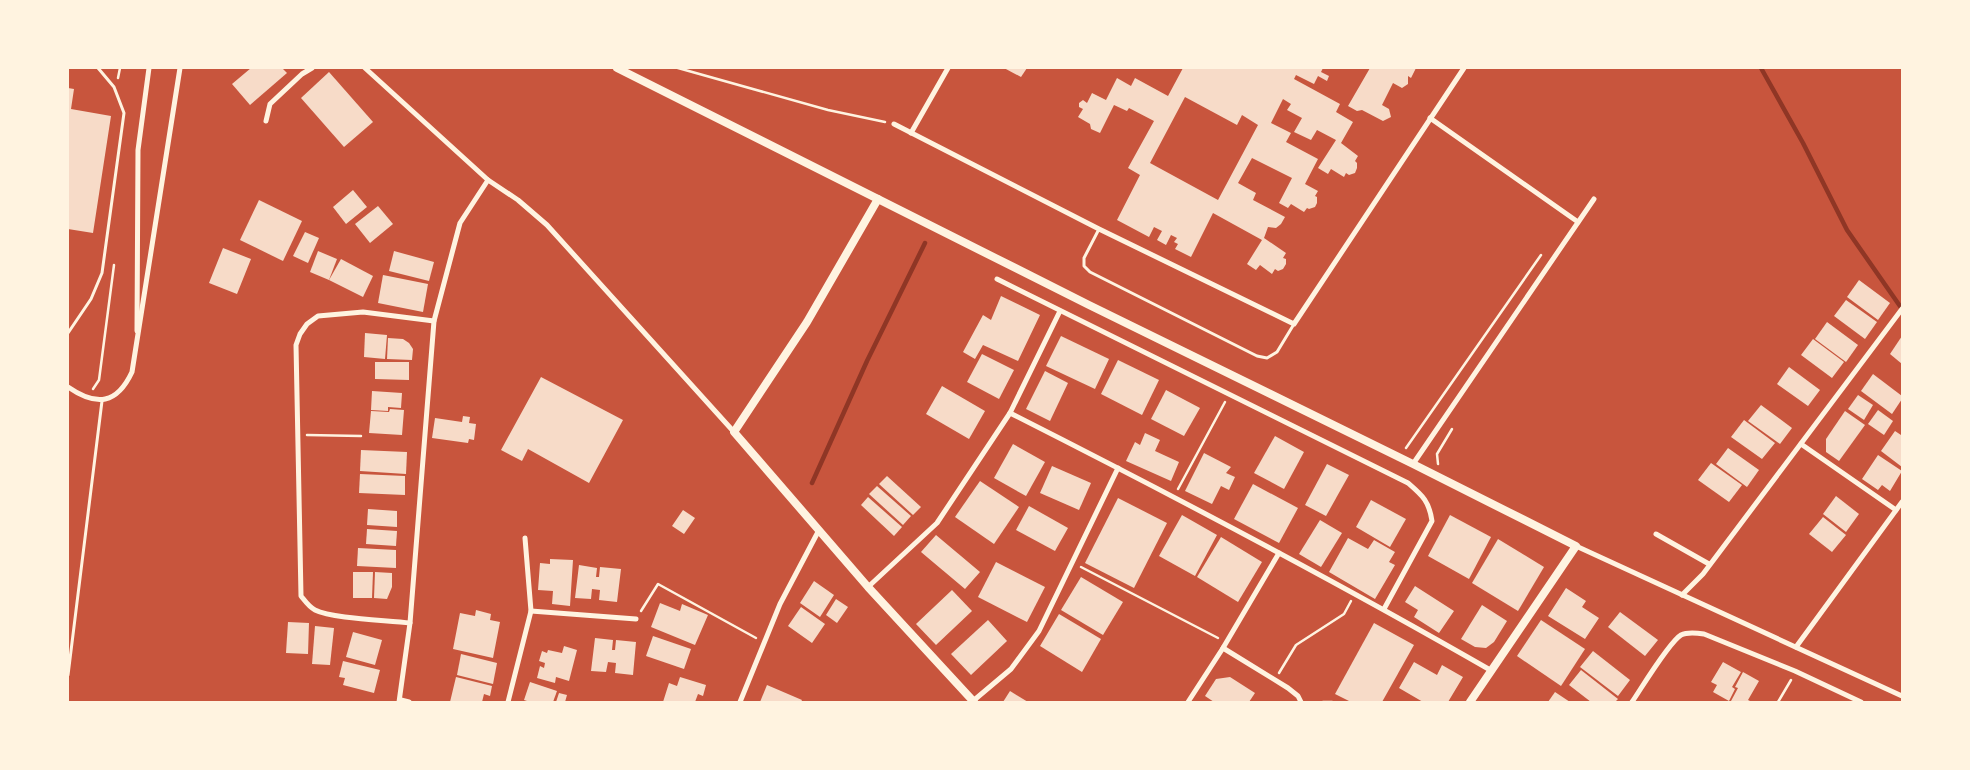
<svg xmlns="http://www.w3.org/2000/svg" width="1970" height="770" viewBox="0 0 1970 770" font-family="'IBM Plex Sans',sans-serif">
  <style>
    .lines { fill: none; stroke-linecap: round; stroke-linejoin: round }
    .stream { stroke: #8f3625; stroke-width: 4.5 }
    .building { fill: #f7dbc8; fill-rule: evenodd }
    .path { stroke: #fff3e0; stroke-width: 2.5 }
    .service { stroke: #fff3e0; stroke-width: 3 }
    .minor { stroke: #fff3e0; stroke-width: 5 }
    .tertiary { stroke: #fff3e0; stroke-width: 8 }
  </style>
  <rect width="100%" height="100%" fill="#c8553d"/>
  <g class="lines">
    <g class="stream">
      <polyline points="1761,68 1803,143 1847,230 1902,309"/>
      <polyline points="812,483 867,361 925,243"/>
    </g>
  </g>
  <g class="building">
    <polygon points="251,68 282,68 287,73 250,105 232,84"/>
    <polygon points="1004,68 1027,68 1021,77"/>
    <path d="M1183,68H1323L1321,72L1329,76L1327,81L1318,76L1314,84L1296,75L1294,79L1340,104L1336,112L1353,122L1341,143L1358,156L1355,161L1357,163V168L1355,173L1349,175L1346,173L1344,177L1331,169L1328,174L1318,168L1336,140L1317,130L1311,140L1294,132L1302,118L1287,110L1291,104L1283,99L1271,123L1291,133L1286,142L1318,159L1305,184L1318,191L1315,196L1317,197V203L1315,207L1309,209L1307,208L1304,212L1291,204L1288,208L1279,203L1292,178L1252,158L1238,183L1256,193L1253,200L1285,217L1281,224L1276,228L1268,227L1264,238L1286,253L1283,258L1286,259V264L1283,269L1278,271L1275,269L1272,274L1260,265L1256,270L1247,264L1262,240L1213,213L1191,257L1175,249L1178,244L1174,242L1177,238L1171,235L1166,245L1157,240L1162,231L1154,227L1149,237L1117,220L1140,175L1128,168L1154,121L1129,108L1127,111L1114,105L1100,133L1091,129L1090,124L1078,117L1083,109L1079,107V103L1083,100L1087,103L1092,93L1106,100L1117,78L1131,86L1135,78L1168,96ZM1185,97L1237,125L1242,115L1258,125L1218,200L1150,163Z"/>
    <polygon points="1370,68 1416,68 1411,78 1408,76 1408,84 1402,88 1393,83 1382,105 1389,109 1391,117 1383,121 1362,110 1357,111 1348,106"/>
    <polygon points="329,72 373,122 344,147 301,98"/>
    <polygon points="68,88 74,89 71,109 111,116 93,233 68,229"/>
    <polygon points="353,190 367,207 346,224 333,207"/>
    <polygon points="259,200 302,221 283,261 240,240"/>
    <polygon points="378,206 393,224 370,243 355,224"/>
    <polygon points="305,232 319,238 308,263 293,256"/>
    <polygon points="223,248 251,259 237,294 209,283"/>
    <polygon points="318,251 337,259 329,280 310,272"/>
    <polygon points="394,251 434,262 429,281 389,271"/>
    <polygon points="341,259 373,276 363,297 329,280"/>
    <polygon points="383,275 428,284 423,312 378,303"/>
    <polygon points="1859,280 1890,303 1878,320 1847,297"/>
    <polygon points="1001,296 1040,315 1018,361 983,345 975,359 963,352 983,315 991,320"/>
    <polygon points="1846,300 1877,322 1865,339 1834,316"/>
    <polygon points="1827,322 1858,345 1846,362 1815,339"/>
    <polygon points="365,333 387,335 385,359 364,357"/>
    <polygon points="1061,336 1109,359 1095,389 1046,366"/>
    <polygon points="1902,336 1902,364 1890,354"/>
    <polygon points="388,338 403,339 409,343 413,349 412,360 387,359"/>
    <polygon points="1813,339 1844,362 1832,378 1801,355"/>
    <polygon points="982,354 1014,370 999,399 967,382"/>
    <polygon points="1118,360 1159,380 1142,415 1101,394"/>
    <polygon points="375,362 409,362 409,380 375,379"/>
    <polygon points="1789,367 1820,390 1808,406 1777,384"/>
    <polygon points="1045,371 1068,383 1050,421 1026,409"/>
    <polygon points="1873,374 1902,396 1902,399 1892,414 1861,391"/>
    <polygon points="541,377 623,420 589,483 528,449 522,461 501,450"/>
    <polygon points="942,386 985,411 969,439 926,414"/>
    <polygon points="1166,390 1200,408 1184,436 1151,419"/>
    <polygon points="372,391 402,393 401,408 388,407 388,411 371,410"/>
    <polygon points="1858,395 1873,405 1864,420 1848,409"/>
    <polygon points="1761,405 1792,428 1780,444 1748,421"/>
    <polygon points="390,409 404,410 402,435 369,433 371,411 389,412"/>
    <polygon points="1878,410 1893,421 1884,435 1868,424"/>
    <polygon points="1845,411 1865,425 1839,461 1826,452 1826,439"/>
    <polygon points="463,416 470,417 469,423 476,424 474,440 469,439 468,443 432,438 435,418 462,422"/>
    <polygon points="1744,420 1775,443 1762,459 1731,437"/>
    <polygon points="1895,431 1901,435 1902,433 1902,467 1881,451"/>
    <polygon points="1145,433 1160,440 1155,451 1179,462 1171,481 1126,461 1135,442 1140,445"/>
    <polygon points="1275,436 1304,452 1284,489 1254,473"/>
    <polygon points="1013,444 1045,462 1026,496 994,478"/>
    <polygon points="1728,448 1759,470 1747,487 1716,464"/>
    <polygon points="361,450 407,452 406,474 360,471"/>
    <polygon points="1204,453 1231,467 1226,473 1235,477 1229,490 1221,486 1212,504 1185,491"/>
    <polygon points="1878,455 1902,471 1890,491 1882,485 1878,490 1862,479"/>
    <polygon points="1711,463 1742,485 1729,502 1698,480"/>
    <polygon points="1327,464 1349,475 1326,516 1305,505"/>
    <polygon points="1052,466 1091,483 1079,510 1040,493"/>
    <polygon points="360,474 405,476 405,495 359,493"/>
    <polygon points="887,476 921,507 913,515 879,484"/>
    <polygon points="980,481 1019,507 994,544 955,517"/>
    <polygon points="1253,484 1298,508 1279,543 1234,519"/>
    <polygon points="877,486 911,516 903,525 869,494"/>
    <polygon points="1836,496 1859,514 1846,532 1823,514"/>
    <polygon points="868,497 902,527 894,536 861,505"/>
    <polygon points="1118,498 1167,523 1134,588 1085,563"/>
    <polygon points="1371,500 1406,519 1390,547 1356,527"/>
    <polygon points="1029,506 1068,528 1055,551 1016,530"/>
    <polygon points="368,509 397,511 397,527 367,525"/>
    <polygon points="683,510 695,518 684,534 672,526"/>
    <polygon points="1182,515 1217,535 1195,576 1159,556"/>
    <polygon points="1450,515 1491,537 1469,579 1428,556"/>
    <polygon points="1823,517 1846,535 1832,552 1809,534"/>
    <polygon points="1320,520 1342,533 1321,567 1299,554"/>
    <polygon points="367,529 397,531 396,546 366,544"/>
    <polygon points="936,535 980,572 965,589 921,552"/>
    <polygon points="1221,537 1262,562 1238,602 1197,577"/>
    <polygon points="1348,538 1368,549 1374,540 1395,552 1389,562 1395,565 1375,599 1329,572"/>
    <polygon points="1498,539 1544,567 1518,611 1472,583"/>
    <polygon points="358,548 396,550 396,568 357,566"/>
    <polygon points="550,559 573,560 570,606 552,604 553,591 538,590 540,563 550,564"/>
    <polygon points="996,562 1045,587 1027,622 978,597"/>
    <polygon points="579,565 597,568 596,577 599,577 600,567 621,569 617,602 599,600 600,590 592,589 591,599 575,598"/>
    <polygon points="353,572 373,572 372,598 353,598"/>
    <polygon points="375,572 392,573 392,587 387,599 374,598"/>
    <polygon points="1081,577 1123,602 1103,635 1061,610"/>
    <polygon points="814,581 834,595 820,617 800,603"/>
    <polygon points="1415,586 1454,611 1439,633 1414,617 1418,610 1405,602"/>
    <polygon points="1566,588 1586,601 1582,607 1599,618 1585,639 1548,616"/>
    <polygon points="952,590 972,611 936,645 916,624"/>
    <polygon points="836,599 848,607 837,623 826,615"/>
    <polygon points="660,603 680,611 682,604 708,615 695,645 651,627"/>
    <polygon points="1482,605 1507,621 1494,642 1486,648 1475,647 1461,639"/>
    <polygon points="801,607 825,624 812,643 788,626"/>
    <polygon points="476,610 491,614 490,620 500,622 493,658 453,649 460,613 475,616"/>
    <polygon points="1620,612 1658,640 1645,656 1608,627"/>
    <polygon points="1059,614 1101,639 1082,672 1040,646"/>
    <polygon points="988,620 1007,641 971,675 951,654"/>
    <polygon points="1541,620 1585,649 1561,686 1517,656"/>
    <polygon points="288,622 309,623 308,654 286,653"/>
    <polygon points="1374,623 1414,645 1382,702 1351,702 1335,694"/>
    <polygon points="315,626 334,628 330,665 312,664"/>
    <polygon points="353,632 382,640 375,665 346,657"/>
    <polygon points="653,636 691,649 684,669 646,656"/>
    <polygon points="595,638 613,640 612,650 615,650 616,640 636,642 633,675 615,673 616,663 608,662 606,672 591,671"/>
    <polygon points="564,646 577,650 569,681 556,677 555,683 537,678 540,666 544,668 545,663 539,661 542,651 547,653 548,650 562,653"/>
    <polygon points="1593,651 1630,680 1618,696 1580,667"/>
    <polygon points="461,654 497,663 493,684 457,675"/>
    <polygon points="343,661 380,670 374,693 343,685 345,678 339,677"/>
    <polygon points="1414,662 1437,675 1442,665 1463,677 1448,702 1423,702 1399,688"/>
    <polygon points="1723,662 1741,672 1732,687 1735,689 1729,701 1713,692 1717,685 1711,682"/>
    <polygon points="1581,670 1618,699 1615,702 1591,702 1569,685"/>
    <polygon points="1743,672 1759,681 1748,700 1752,702 1733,702 1731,701 1738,688 1735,687"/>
    <polygon points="456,677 492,686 490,696 484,694 482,702 450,702"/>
    <polygon points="680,677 706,685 703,696 698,694 695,702 663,702 669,683 677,686"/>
    <polygon points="1230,677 1255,693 1249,702 1214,702 1205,696 1216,679"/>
    <polygon points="530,682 557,691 553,702 530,702 524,700"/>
    <polygon points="767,685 802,700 801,702 760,702"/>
    <polygon points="1010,691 1028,702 1003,702"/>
    <polygon points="1555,692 1570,702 1548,702"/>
    <polygon points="559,693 567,695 565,702 556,702"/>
  </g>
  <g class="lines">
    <g class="path">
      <polyline points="678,68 828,110 885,122"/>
      <polyline points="118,78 120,68"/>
      <polyline points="93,389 99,380 114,265"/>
      <polyline points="307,435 361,436"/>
      <polyline points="1406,448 1541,255"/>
      <polyline points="1438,464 1437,454 1452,429"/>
      <polyline points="1178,489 1225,402"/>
      <polyline points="1081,567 1218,638"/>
      <polyline points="641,611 658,584 756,638"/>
      <polyline points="1279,673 1296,645 1344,614 1351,601"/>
      <polyline points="1323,702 1332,702"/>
      <polyline points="1778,702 1791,680"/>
    </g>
    <g class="service">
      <polyline points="1099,229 1084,258 1084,266 1090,272 1257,356 1267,358 1277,352 1294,324"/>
      <polyline points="68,333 91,299 102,273 124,113 114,87 98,68"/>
      <polyline points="68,675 102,401"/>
    </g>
    <g class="minor">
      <polyline points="365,68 488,180 518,200 547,225 734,432"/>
      <polyline points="1430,118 1578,222"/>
      <polyline points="266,121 270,104 302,74 312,68"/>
      <polyline points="894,124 1099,229 1294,324 1464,68"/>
      <polyline points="911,133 948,68"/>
      <path d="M997,279L1408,483C1423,496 1429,501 1432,521L1384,609"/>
      <polyline points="137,331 138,150 149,68"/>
      <path d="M68,387C97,407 117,404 132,372L180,68"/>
      <path d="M1010,413C1172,495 1334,580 1492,671"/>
      <polyline points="1801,444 1896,510"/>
      <polyline points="1413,464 1594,199"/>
      <polyline points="1656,534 1709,564"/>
      <polyline points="1576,546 1902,696"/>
      <polyline points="868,587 937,523 1010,413 1060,311"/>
      <polyline points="1682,595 1703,574 1902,309"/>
      <polyline points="531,611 636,619"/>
      <path d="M410,623C387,620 333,619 315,610C309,607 305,601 301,596L296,345L300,334L307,324L318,316L363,312L434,321"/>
      <polyline points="1796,647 1902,502"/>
      <polyline points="1223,648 1288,688 1298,696 1301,702"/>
      <polyline points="401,700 409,702"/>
      <polyline points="973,701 1011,669 1039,631 1118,468"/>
      <polyline points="399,702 410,623 434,321 460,223 488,180"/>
      <polyline points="508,702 531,611 525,538"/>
      <polyline points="740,702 780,604 819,530"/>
      <polyline points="1188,702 1223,648 1279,553"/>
      <path d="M1632,702C1641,689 1669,642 1681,635C1687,632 1697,633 1704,634L1795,671L1861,702"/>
    </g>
    <g class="tertiary">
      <polyline points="617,68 1089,305 1413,464 1576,546 1470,702"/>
      <polyline points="878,199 807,322 734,432 868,587 974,702"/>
    </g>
  </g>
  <rect width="1970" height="770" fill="none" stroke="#fff3e0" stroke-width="138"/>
</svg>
